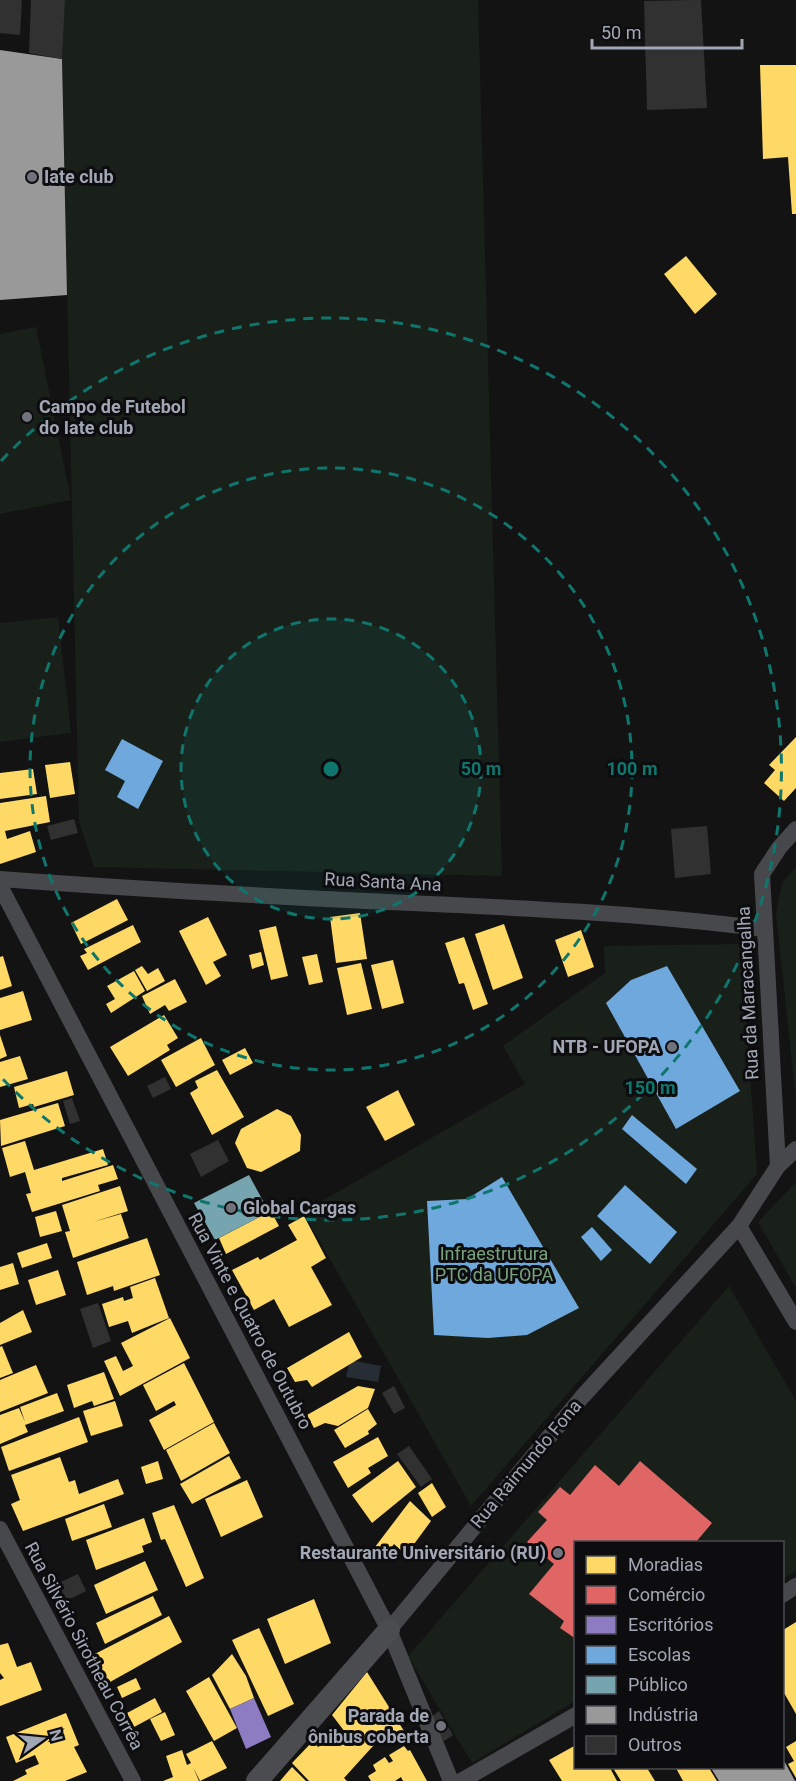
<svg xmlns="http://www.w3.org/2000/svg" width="796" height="1781" viewBox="0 0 796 1781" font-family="Roboto,sans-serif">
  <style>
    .green { fill: #19201a }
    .water { fill: #262d35 }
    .homes { fill: #ffd966 }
    .shops { fill: #e06666 }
    .offices { fill: #8e7cc3 }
    .schools { fill: #6fa8dc }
    .public { fill: #76a5af }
    .industry { fill: #999 }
    .building { fill: #313132 }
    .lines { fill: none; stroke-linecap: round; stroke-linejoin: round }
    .street { stroke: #47484c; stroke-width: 16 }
    .secondary { stroke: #4b4c50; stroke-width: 22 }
    .ring { fill: none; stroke: #0f766e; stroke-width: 3; stroke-dasharray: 10 8 }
    .poi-dot { fill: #70737c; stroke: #0d0d0f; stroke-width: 2 }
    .labels { text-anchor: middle; stroke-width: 6; stroke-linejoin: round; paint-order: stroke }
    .poi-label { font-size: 18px; font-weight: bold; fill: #a2a7b5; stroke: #0d0d0f; text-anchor: start }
    .street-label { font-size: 18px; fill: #a2a7b5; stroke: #0d0d0f }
    .park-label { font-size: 18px; fill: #78a27d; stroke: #0d0d0f }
    .centre { fill: #0f766e; stroke: #0d0d0f; stroke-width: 3 }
    .ring-label { font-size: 18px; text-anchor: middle; font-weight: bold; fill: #0f766e; stroke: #0d0d0f; stroke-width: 6; stroke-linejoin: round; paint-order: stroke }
  </style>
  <rect width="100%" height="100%" fill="#131313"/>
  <g class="green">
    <polygon points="65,0 478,0 502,876 94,867 79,822 62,59"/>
    <polygon points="36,327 71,500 0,514 0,334"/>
    <polygon points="58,617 71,733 0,742 0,623"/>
    <polygon points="796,867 796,1099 776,913 782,883"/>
    <polygon points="741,944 757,1174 471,1506 303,1212 525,1084 503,1046 605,973 604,946"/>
    <polygon points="796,1182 796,1288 758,1222"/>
    <polygon points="729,1286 796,1401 796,1571 783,1579 782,1542 576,1542 575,1701 472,1763 408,1656"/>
  </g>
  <polygon class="water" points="355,1361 381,1366 378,1382 346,1377 349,1364"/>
  <g class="homes">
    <polygon points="760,65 796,65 796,214 792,214 788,157 763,159"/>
    <polygon points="686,256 717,294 695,314 664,274"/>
    <polygon points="796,737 796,788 784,801 764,783 775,770 769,765"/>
    <polygon points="70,762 75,794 50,798 45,765"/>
    <polygon points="33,769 37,794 0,799 0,773"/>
    <polygon points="46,796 50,822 5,831 7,839 30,831 36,852 0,864 0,803"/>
    <polygon points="117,899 128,920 81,944 71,923"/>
    <polygon points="360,913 367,959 336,963 330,917"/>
    <polygon points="208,917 227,955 213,962 221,976 206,985 179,931"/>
    <polygon points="504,924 523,978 493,990 475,934"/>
    <polygon points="133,925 141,942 88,970 80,956 87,953 84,949"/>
    <polygon points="276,926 288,976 271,980 259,930"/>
    <polygon points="581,930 594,967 568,977 555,940"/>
    <polygon points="464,937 488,1004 473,1010 464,983 459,984 445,943"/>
    <polygon points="261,952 264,965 252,969 249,955"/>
    <polygon points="317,954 323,982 309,985 302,957"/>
    <polygon points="3,956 12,986 0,990 0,957"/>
    <polygon points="393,960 404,1003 382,1009 371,965"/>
    <polygon points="361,963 372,1009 347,1015 337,968"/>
    <polygon points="142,966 148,974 158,968 165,981 147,991 135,970"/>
    <polygon points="134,971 145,991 111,1013 106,1004 115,999 107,986"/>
    <polygon points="175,979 187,1002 169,1011 165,1005 150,1014 142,996"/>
    <polygon points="23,991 32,1020 0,1030 0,998"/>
    <polygon points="164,1015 178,1038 167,1045 170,1050 128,1076 110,1047"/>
    <polygon points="0,1035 7,1056 0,1059"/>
    <polygon points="201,1038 215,1065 176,1087 161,1060"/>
    <polygon points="245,1048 253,1063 230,1075 222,1060"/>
    <polygon points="20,1056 28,1079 0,1087 0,1062"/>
    <polygon points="217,1070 244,1117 212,1135 190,1093 198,1088 195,1081"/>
    <polygon points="67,1071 74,1095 34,1107 33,1104 19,1108 14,1087"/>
    <polygon points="398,1090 415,1125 385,1141 366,1107"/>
    <polygon points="58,1103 65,1126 1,1146 0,1120"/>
    <polygon points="277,1109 291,1116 301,1135 300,1151 261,1172 247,1168 235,1143 241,1129"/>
    <polygon points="25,1141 34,1170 103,1149 108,1165 62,1178 62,1181 113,1165 118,1179 98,1185 100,1191 32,1212 26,1194 31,1193 25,1172 10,1177 2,1148"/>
    <polygon points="120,1186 128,1211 93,1222 121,1214 129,1238 73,1258 65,1232 70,1231 62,1205"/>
    <polygon points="56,1211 62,1231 40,1237 35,1217"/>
    <polygon points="271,1211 279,1226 226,1254 219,1238"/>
    <polygon points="304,1216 326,1258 311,1267 332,1305 289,1327 274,1299 254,1310 232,1270 258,1257 260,1260 297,1240 288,1225"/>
    <polygon points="147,1238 160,1275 114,1291 113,1286 87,1295 77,1262"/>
    <polygon points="47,1243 52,1258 22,1268 17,1253"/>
    <polygon points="13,1263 19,1284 0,1290 0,1267"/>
    <polygon points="58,1270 66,1295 36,1305 28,1280"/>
    <polygon points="155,1278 169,1318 132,1333 128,1321 109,1327 102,1304 123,1297 124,1301 133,1298 130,1287"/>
    <polygon points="23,1310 32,1332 0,1345 0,1323"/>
    <polygon points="170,1318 190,1358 120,1396 104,1361 116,1356 123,1371 133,1366 121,1343"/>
    <polygon points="349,1332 362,1357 312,1387 307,1380 295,1382 287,1368"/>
    <polygon points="2,1346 13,1373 0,1378 0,1347"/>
    <polygon points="184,1363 214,1422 164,1450 149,1420 176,1405 174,1401 156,1411 143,1385"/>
    <polygon points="36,1365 48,1393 0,1412 0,1380"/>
    <polygon points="104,1372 114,1399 94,1406 92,1401 74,1408 67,1385"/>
    <polygon points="358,1386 375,1389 368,1408 338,1426 325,1423 314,1428 307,1415"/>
    <polygon points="57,1393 64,1411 25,1425 28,1432 0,1444 0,1415 19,1408 25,1422 20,1407"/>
    <polygon points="115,1401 123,1426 91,1436 83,1411"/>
    <polygon points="368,1409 377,1424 368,1431 369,1434 345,1448 334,1430"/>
    <polygon points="79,1417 88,1442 9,1471 1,1447"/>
    <polygon points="214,1423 230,1453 181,1481 166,1450"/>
    <polygon points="378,1437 388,1456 368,1468 371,1473 348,1488 333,1462"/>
    <polygon points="229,1456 241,1478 192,1504 180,1484"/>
    <polygon points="60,1457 69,1482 75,1480 79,1494 118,1479 124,1494 23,1531 11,1504 20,1500 11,1475"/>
    <polygon points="158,1461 163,1479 146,1484 141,1467"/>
    <polygon points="398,1461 416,1487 372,1523 352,1495"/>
    <polygon points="247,1480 263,1517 221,1537 205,1499"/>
    <polygon points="432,1483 446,1507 432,1517 418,1493"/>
    <polygon points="410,1501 431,1521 406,1555 394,1544 385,1556 375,1547"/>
    <polygon points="104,1504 112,1527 72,1541 65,1519"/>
    <polygon points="174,1505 204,1578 186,1587 165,1539 161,1540 152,1513"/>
    <polygon points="144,1518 152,1542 142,1546 144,1552 96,1570 86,1540"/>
    <polygon points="145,1561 158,1590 106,1614 94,1585"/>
    <polygon points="153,1596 162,1615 105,1644 96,1623"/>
    <polygon points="314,1599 331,1643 285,1664 267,1619"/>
    <polygon points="169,1616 182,1642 101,1687 87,1658"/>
    <polygon points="796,1622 796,1714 783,1691 783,1630"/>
    <polygon points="259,1628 294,1704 268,1716 232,1640"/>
    <polygon points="8,1643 17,1667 31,1662 42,1690 0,1706 0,1680 4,1678 0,1673 0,1645"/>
    <polygon points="232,1654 246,1676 254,1698 230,1709 212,1675"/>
    <polygon points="367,1672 404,1731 388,1743 383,1735 344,1778 347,1781 309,1781 292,1763 313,1741 318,1747 345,1732 332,1715"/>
    <polygon points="209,1677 237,1728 214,1741 186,1691"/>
    <polygon points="136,1678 141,1689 122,1698 117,1687"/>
    <polygon points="155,1698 162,1712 134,1727 127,1713"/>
    <polygon points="165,1712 175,1735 161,1741 150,1719"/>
    <polygon points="66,1713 79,1745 74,1747 87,1772 65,1781 13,1781 27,1774 25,1770 39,1764 35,1755 16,1763 6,1737"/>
    <polygon points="212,1741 227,1768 200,1781 193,1767 199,1781 163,1781 173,1777 166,1756 182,1750 187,1765 191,1763 186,1754"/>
    <polygon points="796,1741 796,1778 788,1764 794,1761 786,1747"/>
    <polygon points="576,1745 576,1768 610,1768 617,1781 562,1781 549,1760"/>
    <polygon points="404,1746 408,1751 410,1750 427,1781 403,1781 401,1777 395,1781 371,1781 368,1776 376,1771 373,1765 385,1757 389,1763 393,1761 389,1755"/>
    <polygon points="292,1767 306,1781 280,1781"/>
    <polygon points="613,1768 647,1768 655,1781 621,1781"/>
    <polygon points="676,1768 709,1768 717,1781 683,1781"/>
  </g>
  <polygon class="shops" points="640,1461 712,1523 696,1542 576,1542 576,1639 560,1628 564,1621 529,1594 554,1564 527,1542 547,1520 538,1512 560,1487 570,1495 595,1465 619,1486"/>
  <polygon class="offices" points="254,1698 271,1737 246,1749 230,1709"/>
  <g class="schools">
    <polygon points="122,739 163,761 138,809 117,797 125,781 105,770"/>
    <polygon points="667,966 740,1091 676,1129 606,1003 631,980"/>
    <polygon points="632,1115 697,1169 686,1184 622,1129"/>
    <polygon points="502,1177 579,1308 527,1335 488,1338 434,1335 427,1201 467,1199"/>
    <polygon points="625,1185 677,1232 650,1264 597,1216"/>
    <polygon points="592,1227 612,1250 601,1261 581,1237"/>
  </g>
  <polygon class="public" points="249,1175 269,1212 215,1240 194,1203"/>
  <g class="industry">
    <polygon points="0,50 62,59 67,295 0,300"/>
    <polygon points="782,1757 795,1781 719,1781 711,1768 782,1768"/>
  </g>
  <g class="building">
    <polygon points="0,0 22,0 20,35 0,33"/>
    <polygon points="31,0 65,0 62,59 29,53"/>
    <polygon points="694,0 701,0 707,108 647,110 644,1"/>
    <polygon points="74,819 78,833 51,840 47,826"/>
    <polygon points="707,826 711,874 675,878 671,829"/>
    <polygon points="165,1077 171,1089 153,1098 147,1086"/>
    <polygon points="72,1098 80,1121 70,1124 63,1101"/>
    <polygon points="218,1140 229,1161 201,1177 190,1154"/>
    <polygon points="98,1303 111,1341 93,1348 80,1309"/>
    <polygon points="394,1386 405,1408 394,1414 382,1393"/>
    <polygon points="409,1446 432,1479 421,1487 397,1454"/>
    <polygon points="78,1574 86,1591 60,1604 52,1586"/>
    <polygon points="439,1711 453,1735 444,1741 430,1718"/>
  </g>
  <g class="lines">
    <g class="street">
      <path d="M0,879C122,888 244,895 366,901C499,907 632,912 764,929"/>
      <polyline points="0,886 389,1630 451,1781"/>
      <polyline points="778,1166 762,874 779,848 796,829"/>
      <polyline points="739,1226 796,1322"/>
      <polyline points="0,1529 133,1781"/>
      <polyline points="782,1595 796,1586"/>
      <polyline points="389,1630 582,1397 739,1226 778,1166 796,1149"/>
      <polyline points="461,1781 576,1715"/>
    </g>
    <polyline class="secondary" points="257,1781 389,1630"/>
  </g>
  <circle cx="331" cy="769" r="150" fill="#0f766e" fill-opacity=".12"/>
  <g class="ring">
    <circle cx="331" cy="769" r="150"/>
    <circle cx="331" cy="769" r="301"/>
    <path d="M1 461A451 451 0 1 1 1 1077"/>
  </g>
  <g class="poi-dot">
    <circle cx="32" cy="177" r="6"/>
    <circle cx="27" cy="417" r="6"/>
    <circle cx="672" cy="1047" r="6"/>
    <circle cx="231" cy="1208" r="6"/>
    <circle cx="558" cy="1553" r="6"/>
    <circle cx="441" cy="1726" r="6"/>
  </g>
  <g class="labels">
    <g class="poi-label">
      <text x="44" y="183">Iate club</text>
      <text x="39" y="413">Campo de Futebol<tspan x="39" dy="21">do Iate club</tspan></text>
      <text x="660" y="1053" text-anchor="end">NTB - UFOPA</text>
      <text x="243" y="1214">Global Cargas</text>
      <text x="546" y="1559" text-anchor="end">Restaurante Universitário (RU)</text>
      <text x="429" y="1722" text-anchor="end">Parada de<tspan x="429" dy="21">ônibus coberta</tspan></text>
    </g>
    <g class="street-label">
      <text transform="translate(383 882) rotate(3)" y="6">Rua Santa Ana</text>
      <text transform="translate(748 993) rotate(-93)" y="6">Rua da Maracangalha</text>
      <text transform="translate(250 1321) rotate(62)" y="6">Rua Vinte e Quatro de Outubro</text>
      <text transform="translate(526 1464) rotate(-50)" y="6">Rua Raimundo Fona</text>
      <text transform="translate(84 1646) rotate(62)" y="6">Rua Silvério Sirotheau Corrêa</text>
    </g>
    <g class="park-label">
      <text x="494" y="1260">Infraestrutura<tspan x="494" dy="21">PTC da UFOPA</tspan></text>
    </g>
  </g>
  <circle cx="331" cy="769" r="9" class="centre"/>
  <g class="ring-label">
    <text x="481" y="775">50 m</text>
    <text x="632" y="775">100 m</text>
    <text x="650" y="1094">150 m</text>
  </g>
  <rect x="574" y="1541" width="210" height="228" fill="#0d0d0f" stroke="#494b51" stroke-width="1.5"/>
  <rect x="586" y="1556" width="30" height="18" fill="#ffd966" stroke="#494b51" stroke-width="1.5"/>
  <text x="628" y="1571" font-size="18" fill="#a2a7b5">Moradias</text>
  <rect x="586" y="1586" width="30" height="18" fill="#e06666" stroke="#494b51" stroke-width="1.5"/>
  <text x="628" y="1601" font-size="18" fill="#a2a7b5">Comércio</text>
  <rect x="586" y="1616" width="30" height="18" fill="#8e7cc3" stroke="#494b51" stroke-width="1.5"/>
  <text x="628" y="1631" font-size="18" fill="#a2a7b5">Escritórios</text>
  <rect x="586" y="1646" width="30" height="18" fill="#6fa8dc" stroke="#494b51" stroke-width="1.5"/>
  <text x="628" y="1661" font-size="18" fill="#a2a7b5">Escolas</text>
  <rect x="586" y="1676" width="30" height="18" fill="#76a5af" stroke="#494b51" stroke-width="1.5"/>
  <text x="628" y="1691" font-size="18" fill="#a2a7b5">Público</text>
  <rect x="586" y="1706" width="30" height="18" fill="#999999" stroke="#494b51" stroke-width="1.5"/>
  <text x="628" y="1721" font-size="18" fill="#a2a7b5">Indústria</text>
  <rect x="586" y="1736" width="30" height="18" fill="#313132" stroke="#494b51" stroke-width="1.5"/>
  <text x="628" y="1751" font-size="18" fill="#a2a7b5">Outros</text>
  <g transform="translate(42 1739) rotate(75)" stroke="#0d0d0f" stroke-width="4.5" paint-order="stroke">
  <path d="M0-4.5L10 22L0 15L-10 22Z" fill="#a2a7b5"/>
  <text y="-9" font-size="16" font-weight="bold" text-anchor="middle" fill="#a2a7b5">N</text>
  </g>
  <path d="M592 39v9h150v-9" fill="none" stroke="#a2a7b5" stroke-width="3"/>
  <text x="601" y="39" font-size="18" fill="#a2a7b5" stroke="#0d0d0f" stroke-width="4.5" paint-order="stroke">50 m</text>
</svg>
